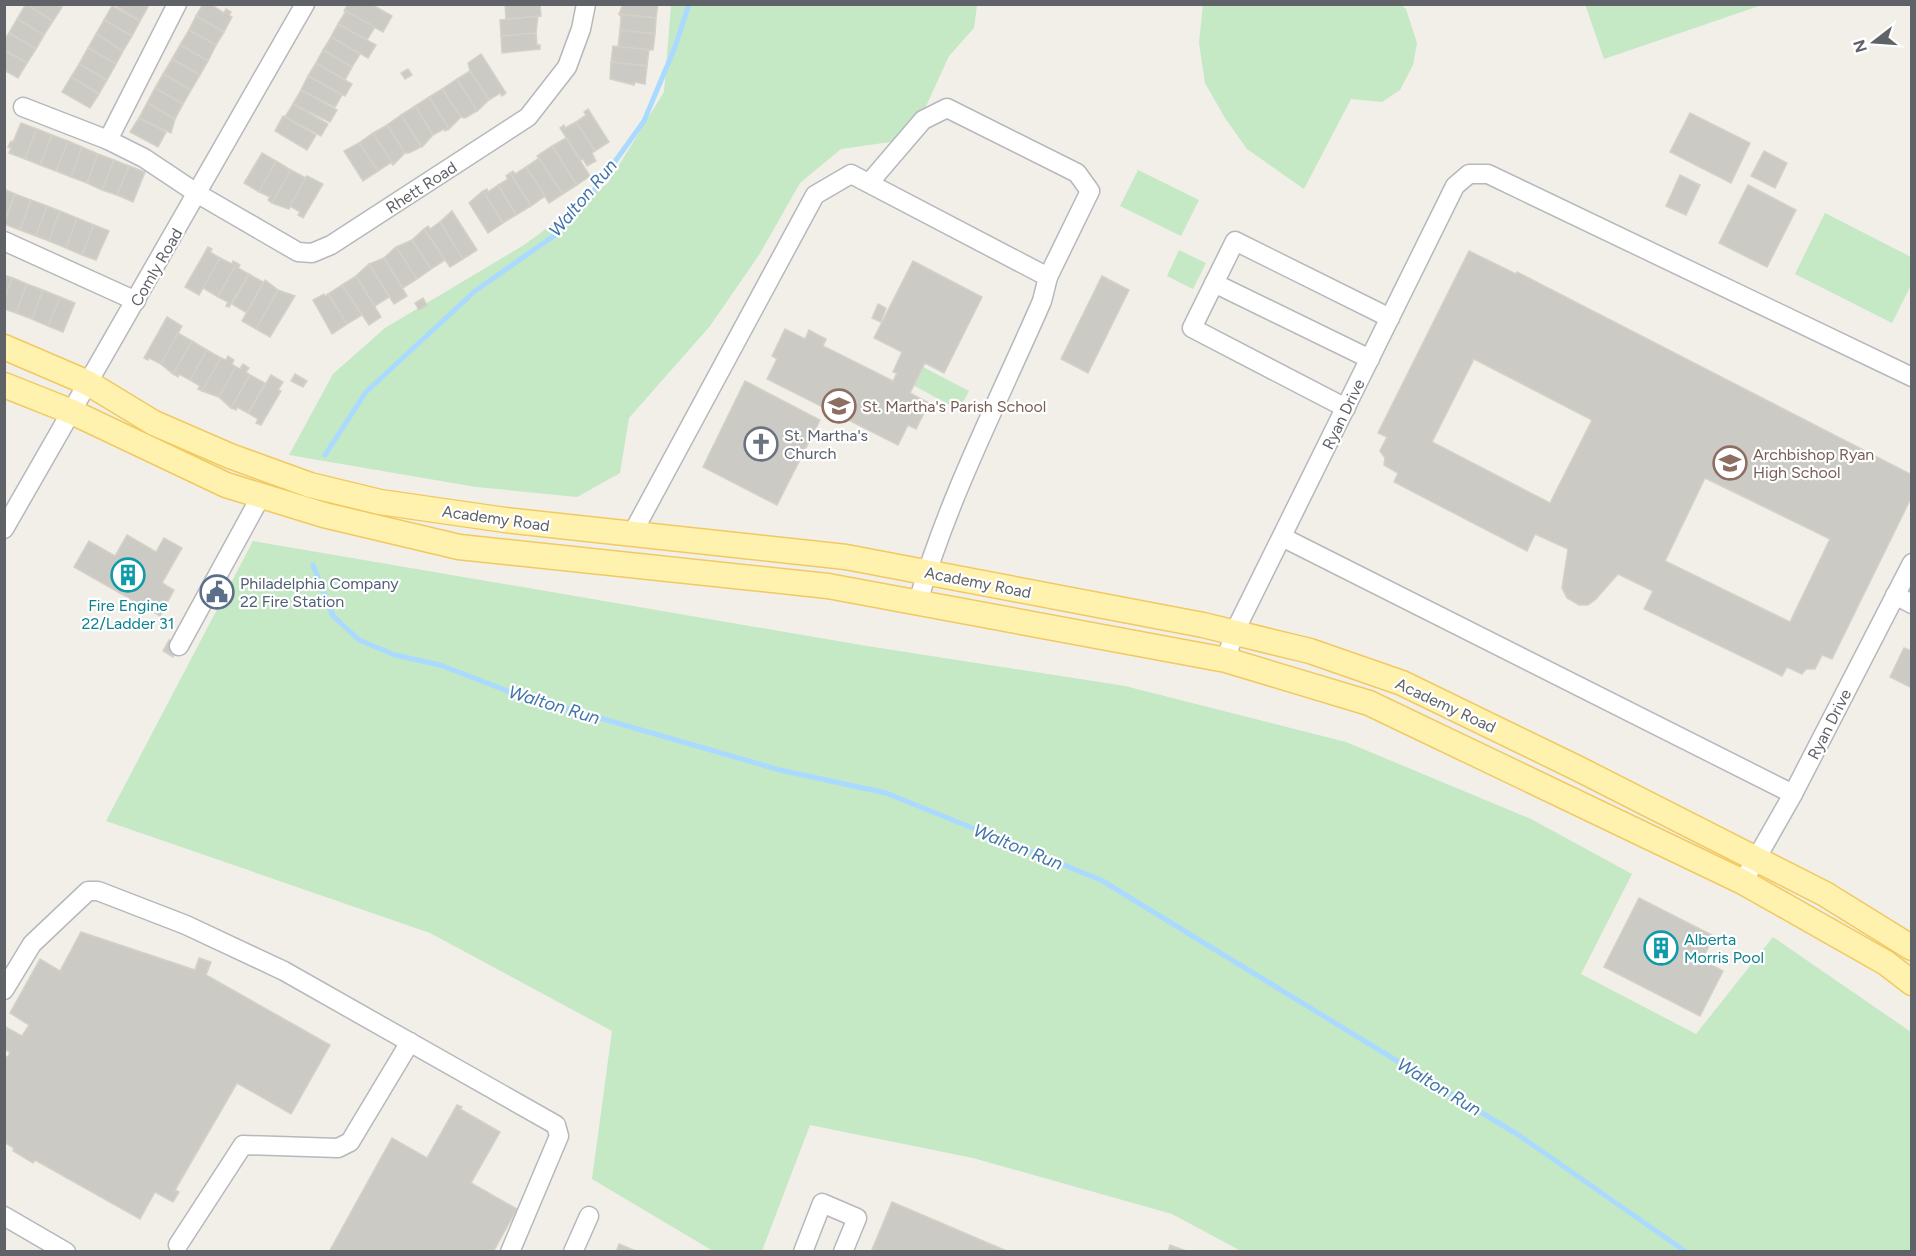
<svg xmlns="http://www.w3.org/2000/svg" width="1916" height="1256" viewBox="0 0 1916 1256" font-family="Figtree,sans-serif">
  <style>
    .green { fill: #c5e8c5 }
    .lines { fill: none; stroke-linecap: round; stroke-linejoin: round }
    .stream { stroke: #aadaff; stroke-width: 5 }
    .building { fill: #cccac5; stroke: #d6d1c6; stroke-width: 1.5; fill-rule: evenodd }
    .minor-casing { stroke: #b5b8bc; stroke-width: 21 }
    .major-casing { stroke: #f2c960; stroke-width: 27 }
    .minor { stroke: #fff; stroke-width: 18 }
    .major { stroke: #fff2af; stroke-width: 24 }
    .labels { text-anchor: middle; stroke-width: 4.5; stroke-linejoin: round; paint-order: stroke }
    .street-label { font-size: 16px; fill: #5f6368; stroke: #fff }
    .education-label { font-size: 16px; fill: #785e54; stroke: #fff; text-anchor: start }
    .worship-label { font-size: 16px; fill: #5b616d; stroke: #fff; text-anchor: start }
    .service-label { font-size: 16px; fill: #4e5e75; stroke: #fff; text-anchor: start }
    .culture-label { font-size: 16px; fill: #0d838f; stroke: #fff }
    .water-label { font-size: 18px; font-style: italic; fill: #4174aa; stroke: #fff }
  </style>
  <rect width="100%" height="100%" fill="#f1efe8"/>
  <g class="green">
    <polygon points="1203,4 1401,5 1406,9 1417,43 1413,65 1400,90 1382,102 1351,99 1304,189 1247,149 1225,118 1205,83 1199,43"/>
    <polygon points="1585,4 1762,4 1762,5 1604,59"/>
    <polygon points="671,5 977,5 974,28 949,56 911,139 841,149 800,183 759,255 710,326 629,418 620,473 577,497 476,487 289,455 333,374 385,328 524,245 608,183 664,92"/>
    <polygon points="1138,170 1199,200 1181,236 1120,206"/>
    <polygon points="1825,213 1911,257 1911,285 1892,323 1795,274"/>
    <polygon points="1179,250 1206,263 1193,289 1167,276"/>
    <polygon points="923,367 969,391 959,410 913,385"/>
    <polygon points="253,541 867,646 1125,686 1346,742 1531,819 1632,874 1581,974 1696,1034 1773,937 1911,1032 1911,1251 1241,1251 1172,1214 973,1158 810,1125 762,1251 713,1251 592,1179 612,1031 430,933 106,821"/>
  </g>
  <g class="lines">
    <g class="stream">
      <polyline points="325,455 366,392 475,291 555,235 596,188 644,121 675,47 689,4"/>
      <polyline points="313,565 333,616 359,640 395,655 440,665 513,693 780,770 886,793 1101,880 1520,1136 1686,1252"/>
    </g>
  </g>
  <g class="building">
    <polygon points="26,4 53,21 44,35 17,19"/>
    <polygon points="26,4 57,4 62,7 53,21"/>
    <polygon points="113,4 143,4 148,7 140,21"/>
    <polygon points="203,4 210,4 224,13 226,9 231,12 229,15 232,17 224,32 196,16"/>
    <polygon points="348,4 371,4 392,16 383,32 344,11"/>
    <polygon points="505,4 540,4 541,16 506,19"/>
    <polygon points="623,4 658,4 656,18 619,14"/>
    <polygon points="112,6 140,21 132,36 104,20"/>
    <polygon points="346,11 375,27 367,40 338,24"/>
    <polygon points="619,14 656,18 655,34 620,30 621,17"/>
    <polygon points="196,16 224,32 216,45 189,30"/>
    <polygon points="538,16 536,33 501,36 500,20"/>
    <polygon points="17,19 44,35 36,49 9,33"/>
    <polygon points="104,20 132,36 123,51 96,34"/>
    <polygon points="338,24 376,45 368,58 331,37"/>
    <polygon points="189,30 216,45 208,61 180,45"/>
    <polygon points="620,30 655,34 653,50 618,47"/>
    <polygon points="9,33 36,49 27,63 4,50 4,40"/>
    <polygon points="536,33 537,45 540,45 540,49 502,53 501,36"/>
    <polygon points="96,34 123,51 116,64 88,48"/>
    <polygon points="331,37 360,54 352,67 323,50"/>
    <polygon points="180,45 208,61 200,75 172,59"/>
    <polygon points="613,46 649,50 647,66 611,62"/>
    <polygon points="88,48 116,64 107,80 79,64"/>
    <polygon points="4,50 27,63 18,78 4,70"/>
    <polygon points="323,50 352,67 345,80 316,63"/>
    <polygon points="481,54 506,93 502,96 500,93 489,100 470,71 468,63"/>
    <polygon points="172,59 200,75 191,90 163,74"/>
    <polygon points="611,62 647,66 645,84 635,82 634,85 610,79"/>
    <polygon points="316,63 352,84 345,96 308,76"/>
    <polygon points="79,64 107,80 99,94 71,77"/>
    <polygon points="408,69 412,75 405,79 401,73"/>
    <polygon points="470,71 489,100 477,111 457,79"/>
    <polygon points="163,74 191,90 183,104 155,88"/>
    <polygon points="308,76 342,95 335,107 301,90"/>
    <polygon points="71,77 99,94 90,108 62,92"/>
    <polygon points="457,79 477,111 465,118 461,117 442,89"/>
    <polygon points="155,88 183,104 175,119 147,103"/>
    <polygon points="442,89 461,117 449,129 429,97"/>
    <polygon points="301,90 337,110 330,122 293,104"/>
    <polygon points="429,97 449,129 445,131 444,129 433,135 415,106"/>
    <polygon points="147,103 175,119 171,133 139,118"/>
    <polygon points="293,104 328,124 321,136 285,117"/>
    <polygon points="415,106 433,135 422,147 401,115"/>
    <polygon points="588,109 609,142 595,151 576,122 586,115 584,112"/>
    <polygon points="1690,113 1750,143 1731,183 1670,152"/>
    <polygon points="401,115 421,147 409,153 405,153 387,125"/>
    <polygon points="283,116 316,135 307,150 275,131"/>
    <polygon points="139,118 166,132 158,147 130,132"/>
    <polygon points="576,122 595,151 592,153 596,161 587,166 583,159 581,160 560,128 564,125 565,128"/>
    <polygon points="21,123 37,129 25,159 9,153 11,148 8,147 11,141 13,142"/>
    <polygon points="387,125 405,153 393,165 373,133"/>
    <polygon points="37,129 52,135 40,165 25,159"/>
    <polygon points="373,133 392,162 378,171 359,143"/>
    <polygon points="52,135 68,141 56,171 40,165"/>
    <polygon points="566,138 590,176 577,185 552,146"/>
    <polygon points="68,141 82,147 71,177 56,171"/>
    <polygon points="359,143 378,171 363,181 344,151"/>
    <polygon points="552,146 577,185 563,194 537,156"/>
    <polygon points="82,147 98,154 87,183 71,177"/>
    <polygon points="1764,151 1787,163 1775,188 1751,176"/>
    <polygon points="262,153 276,161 259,192 244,183"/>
    <polygon points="98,154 114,160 102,190 87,183"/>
    <polygon points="539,158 563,194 549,203 526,167"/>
    <polygon points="114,160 129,166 117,195 102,190"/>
    <polygon points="276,161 291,170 272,203 268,200 270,197 259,192"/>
    <polygon points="129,166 145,172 133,202 117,195"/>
    <polygon points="526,167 545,196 531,206 510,173 513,171 515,174"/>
    <polygon points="291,170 306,178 289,209 272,203"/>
    <polygon points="510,173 531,206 516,215 498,185 508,179 506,176"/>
    <polygon points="1680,175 1700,185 1686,215 1666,206"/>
    <polygon points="307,176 323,184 303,218 298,215 300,212 290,206"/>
    <polygon points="498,185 516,215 503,223 483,191 487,189 488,192"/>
    <polygon points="1748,185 1796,210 1767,267 1719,243"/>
    <polygon points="4,189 15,194 4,222"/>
    <polygon points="483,191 503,223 488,233 469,203"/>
    <polygon points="15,194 31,200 20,230 4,224"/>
    <polygon points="31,200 47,206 36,236 20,230"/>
    <polygon points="47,206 60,211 49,241 36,236"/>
    <polygon points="60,211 77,218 66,248 49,241"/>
    <polygon points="452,211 477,250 463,259 440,222"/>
    <polygon points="77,218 94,225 82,255 66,248"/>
    <polygon points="440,222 463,259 450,267 424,229 428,226 430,229"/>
    <polygon points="94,225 109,231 96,260 82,255"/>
    <polygon points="424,229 445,260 431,269 412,240"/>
    <polygon points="412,240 431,269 417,279 396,247"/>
    <polygon points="208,247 212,249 210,252 220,258 199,295 185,287"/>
    <polygon points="396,247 417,279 403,288 384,258"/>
    <path d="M1469,251L1516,274L1517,272L1912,475V496L1832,659L1822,655L1815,669H1806L1802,674L1787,667L1782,676L1644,609L1653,591L1618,574L1596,599L1588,605H1579L1567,598L1562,588L1568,549L1535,534L1527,551L1394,482L1398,473L1384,465L1385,458L1380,451L1387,437L1378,433ZM1474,359L1592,420L1550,503L1432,442ZM1705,478L1830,539L1790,622L1665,561Z"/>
    <polygon points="220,258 232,264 233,261 237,263 218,297 203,288"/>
    <polygon points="384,258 407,296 394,304 369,264"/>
    <polygon points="913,261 982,297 944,373 925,363 910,393 929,403 916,429 908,425 898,445 767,379 777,359 772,356 785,329 805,339 809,330 826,339 823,346 893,381 897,373 893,372 902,352 874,338"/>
    <polygon points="237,263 240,265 238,268 249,274 229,307 226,306 228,302 218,297"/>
    <polygon points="369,264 389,297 375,306 356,276"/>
    <polygon points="249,274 263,282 247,313 232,304"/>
    <polygon points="4,275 13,278 4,298"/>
    <polygon points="356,276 381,317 369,325 342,285"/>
    <polygon points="1102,276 1129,290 1088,373 1061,359"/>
    <polygon points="13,278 27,284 16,313 4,309 4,298"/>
    <polygon points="265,280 278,290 256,329 242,321"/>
    <polygon points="27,284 43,290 32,319 16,313"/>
    <polygon points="342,285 362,315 347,324 328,294"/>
    <polygon points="43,290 60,297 48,326 32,319"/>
    <polygon points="278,290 295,296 270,337 256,329"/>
    <polygon points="324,294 325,296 328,294 347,324 332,334 313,300"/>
    <polygon points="60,297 75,303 63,332 48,326"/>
    <polygon points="423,298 427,305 419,310 415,303"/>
    <polygon points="878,304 886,308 881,322 872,318"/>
    <polygon points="167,317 182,326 161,364 149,358 148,360 144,358"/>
    <polygon points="178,333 192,341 173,374 161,364"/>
    <polygon points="192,341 207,350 190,380 179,374 178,377 173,374"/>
    <polygon points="207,350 221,358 202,391 198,389 200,386 190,380"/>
    <polygon points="228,356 234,360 232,364 236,367 219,397 202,391 221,358 226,360"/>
    <polygon points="243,364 249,368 246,372 250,375 231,408 219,397 236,367 240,369"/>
    <polygon points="295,374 307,381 303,387 291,381"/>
    <polygon points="250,375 265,383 248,413 237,407 236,410 231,408"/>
    <polygon points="271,375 283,382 278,390 281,391 261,425 256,423 258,419 248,413"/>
    <polygon points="745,381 820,420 777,505 703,467"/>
    <polygon points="127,535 156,552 164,538 182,548 162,583 174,590 160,616 74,567 89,541 115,556"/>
    <polygon points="169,640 180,647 173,657 163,651"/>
    <polygon points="1904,648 1912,651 1912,688 1890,677"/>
    <polygon points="1639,898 1714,936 1702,960 1723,971 1700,1016 1604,967"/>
    <polygon points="81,932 195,970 199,958 211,962 206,975 330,1045 291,1114 237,1083 175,1190 179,1192 173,1202 155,1192 140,1219 35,1160 33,1163 13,1151 14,1148 4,1142 4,1056 8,1057 10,1052 4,1049 4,1026 22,1036 29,1025 10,1013 40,959 60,971"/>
    <polygon points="457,1105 462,1107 460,1109 500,1132 471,1183 517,1209 493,1252 329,1252 392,1138 427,1158"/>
    <polygon points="892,1202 1009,1252 871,1252"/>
    <polygon points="619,1244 638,1252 616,1252"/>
    <polygon points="1170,1245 1189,1252 1168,1252"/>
  </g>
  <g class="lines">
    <defs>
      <g id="minor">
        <polyline points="177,4 108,140 144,158 198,194 298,252 312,253 331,245 528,117 567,67 581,29 586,4"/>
        <polyline points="23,107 108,140"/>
        <polyline points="869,183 923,120 947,108 1077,173 1090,191 1048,277"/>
        <polyline points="4,241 136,301"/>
        <polyline points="1214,283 1370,359"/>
        <polyline points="1346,408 1192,328 1235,241 1390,318"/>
        <polyline points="4,529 305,4"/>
        <path d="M632,534L815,195L851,174L1048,277L1042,301C999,400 948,498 918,602"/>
        <polyline points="1282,537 1793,794"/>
        <polyline points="1895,595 1912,604"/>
        <polyline points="179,646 261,496"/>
        <polyline points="1226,660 1234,633 1455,186 1469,174 1488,174 1912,377"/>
        <polyline points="1743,882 1793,794 1912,563"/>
        <polyline points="4,990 32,944 88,891 98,891 186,925 284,971 556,1125 559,1136 510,1252"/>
        <polyline points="4,1216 66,1252"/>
        <polyline points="178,1245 243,1145 338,1148 350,1142 410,1042"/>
        <polyline points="573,1252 589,1216"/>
        <polyline points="803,1252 822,1203 857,1218 843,1252"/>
      </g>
      <g id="major">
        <polyline points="4,347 88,383 154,423 230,456 310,485 380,502 505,520 846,557 1203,625 1310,651 1402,683 1579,769 1825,894 1912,948"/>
        <polyline points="4,385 72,412 226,485 324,515 459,547 828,586 1226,660 1369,703 1743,882 1886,963 1912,983"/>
      </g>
    </defs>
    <use href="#minor" class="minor-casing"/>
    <use href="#major" class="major-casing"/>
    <use href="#minor" class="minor"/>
    <use href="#major" class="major"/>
  </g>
  <defs>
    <symbol id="school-ring" viewBox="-11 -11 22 22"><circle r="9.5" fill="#fff" stroke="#8d6e63" stroke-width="1.5"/><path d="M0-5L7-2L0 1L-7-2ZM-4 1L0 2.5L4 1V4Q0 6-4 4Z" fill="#8d6e63"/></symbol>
    <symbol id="church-ring" viewBox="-11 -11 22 22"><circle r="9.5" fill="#fff" stroke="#6b7280" stroke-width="1.5"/><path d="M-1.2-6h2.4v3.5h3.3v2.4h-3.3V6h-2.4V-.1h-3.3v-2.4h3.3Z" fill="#6b7280"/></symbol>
    <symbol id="building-ring" viewBox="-11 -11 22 22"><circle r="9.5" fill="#fff" stroke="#0f9aa8" stroke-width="1.5"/><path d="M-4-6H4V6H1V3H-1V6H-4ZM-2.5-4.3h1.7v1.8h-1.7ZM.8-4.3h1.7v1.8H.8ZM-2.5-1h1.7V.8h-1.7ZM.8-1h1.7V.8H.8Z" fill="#0f9aa8"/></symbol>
    <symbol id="civic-ring" viewBox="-11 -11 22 22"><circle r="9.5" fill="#fff" stroke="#5c6f8a" stroke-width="1.5"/><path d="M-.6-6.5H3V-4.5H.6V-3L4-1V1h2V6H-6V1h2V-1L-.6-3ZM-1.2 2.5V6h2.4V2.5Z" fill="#5c6f8a"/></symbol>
  </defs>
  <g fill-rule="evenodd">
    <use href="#school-ring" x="820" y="387" width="38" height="38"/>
    <use href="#church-ring" x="742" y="425" width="38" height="38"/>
    <use href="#school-ring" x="1711" y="444" width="38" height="38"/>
    <use href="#building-ring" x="109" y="556" width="38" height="38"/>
    <use href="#civic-ring" x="198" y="573" width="38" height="38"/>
    <use href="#building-ring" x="1642" y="929" width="38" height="38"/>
  </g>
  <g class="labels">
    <g class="street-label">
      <text transform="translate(421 187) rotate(-33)" y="6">Rhett Road</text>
      <text transform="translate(156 267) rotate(-60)" y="6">Comly Road</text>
      <text transform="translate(1343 414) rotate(-64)" y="6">Ryan Drive</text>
      <text transform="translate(496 518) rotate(8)" y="6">Academy Road</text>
      <text transform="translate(978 582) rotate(11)" y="6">Academy Road</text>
      <text transform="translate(1446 705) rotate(25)" y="6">Academy Road</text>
      <text transform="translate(1829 724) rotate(-63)" y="6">Ryan Drive</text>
    </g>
    <g class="education-label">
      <text x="862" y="412">St. Martha's Parish School</text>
      <text x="1753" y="460">Archbishop Ryan<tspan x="1753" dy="18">High School</tspan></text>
    </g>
    <g class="worship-label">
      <text x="784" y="441">St. Martha's<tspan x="784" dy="18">Church</tspan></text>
    </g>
    <g class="service-label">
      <text x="240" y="589">Philadelphia Company<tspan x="240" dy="18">22 Fire Station</tspan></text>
    </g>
    <g class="culture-label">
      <text x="128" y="611">Fire Engine<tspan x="128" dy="18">22/Ladder 31</tspan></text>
      <text x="1684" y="945" text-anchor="start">Alberta<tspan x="1684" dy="18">Morris Pool</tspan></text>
    </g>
    <g class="water-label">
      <text transform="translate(583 198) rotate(-50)" y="6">Walton Run</text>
      <text transform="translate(554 705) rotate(17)" y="6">Walton Run</text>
      <text transform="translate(1018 847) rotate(22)" y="6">Walton Run</text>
      <text transform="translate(1439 1087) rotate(31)" y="6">Walton Run</text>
    </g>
  </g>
  <rect width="1916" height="1256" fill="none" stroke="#5f6368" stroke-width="12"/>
  <g transform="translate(1874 42) rotate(253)" stroke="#ffffff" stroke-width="4.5" paint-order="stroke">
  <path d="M0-4.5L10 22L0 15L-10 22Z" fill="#5f6368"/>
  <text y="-9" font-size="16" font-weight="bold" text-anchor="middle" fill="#5f6368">N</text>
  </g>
</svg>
